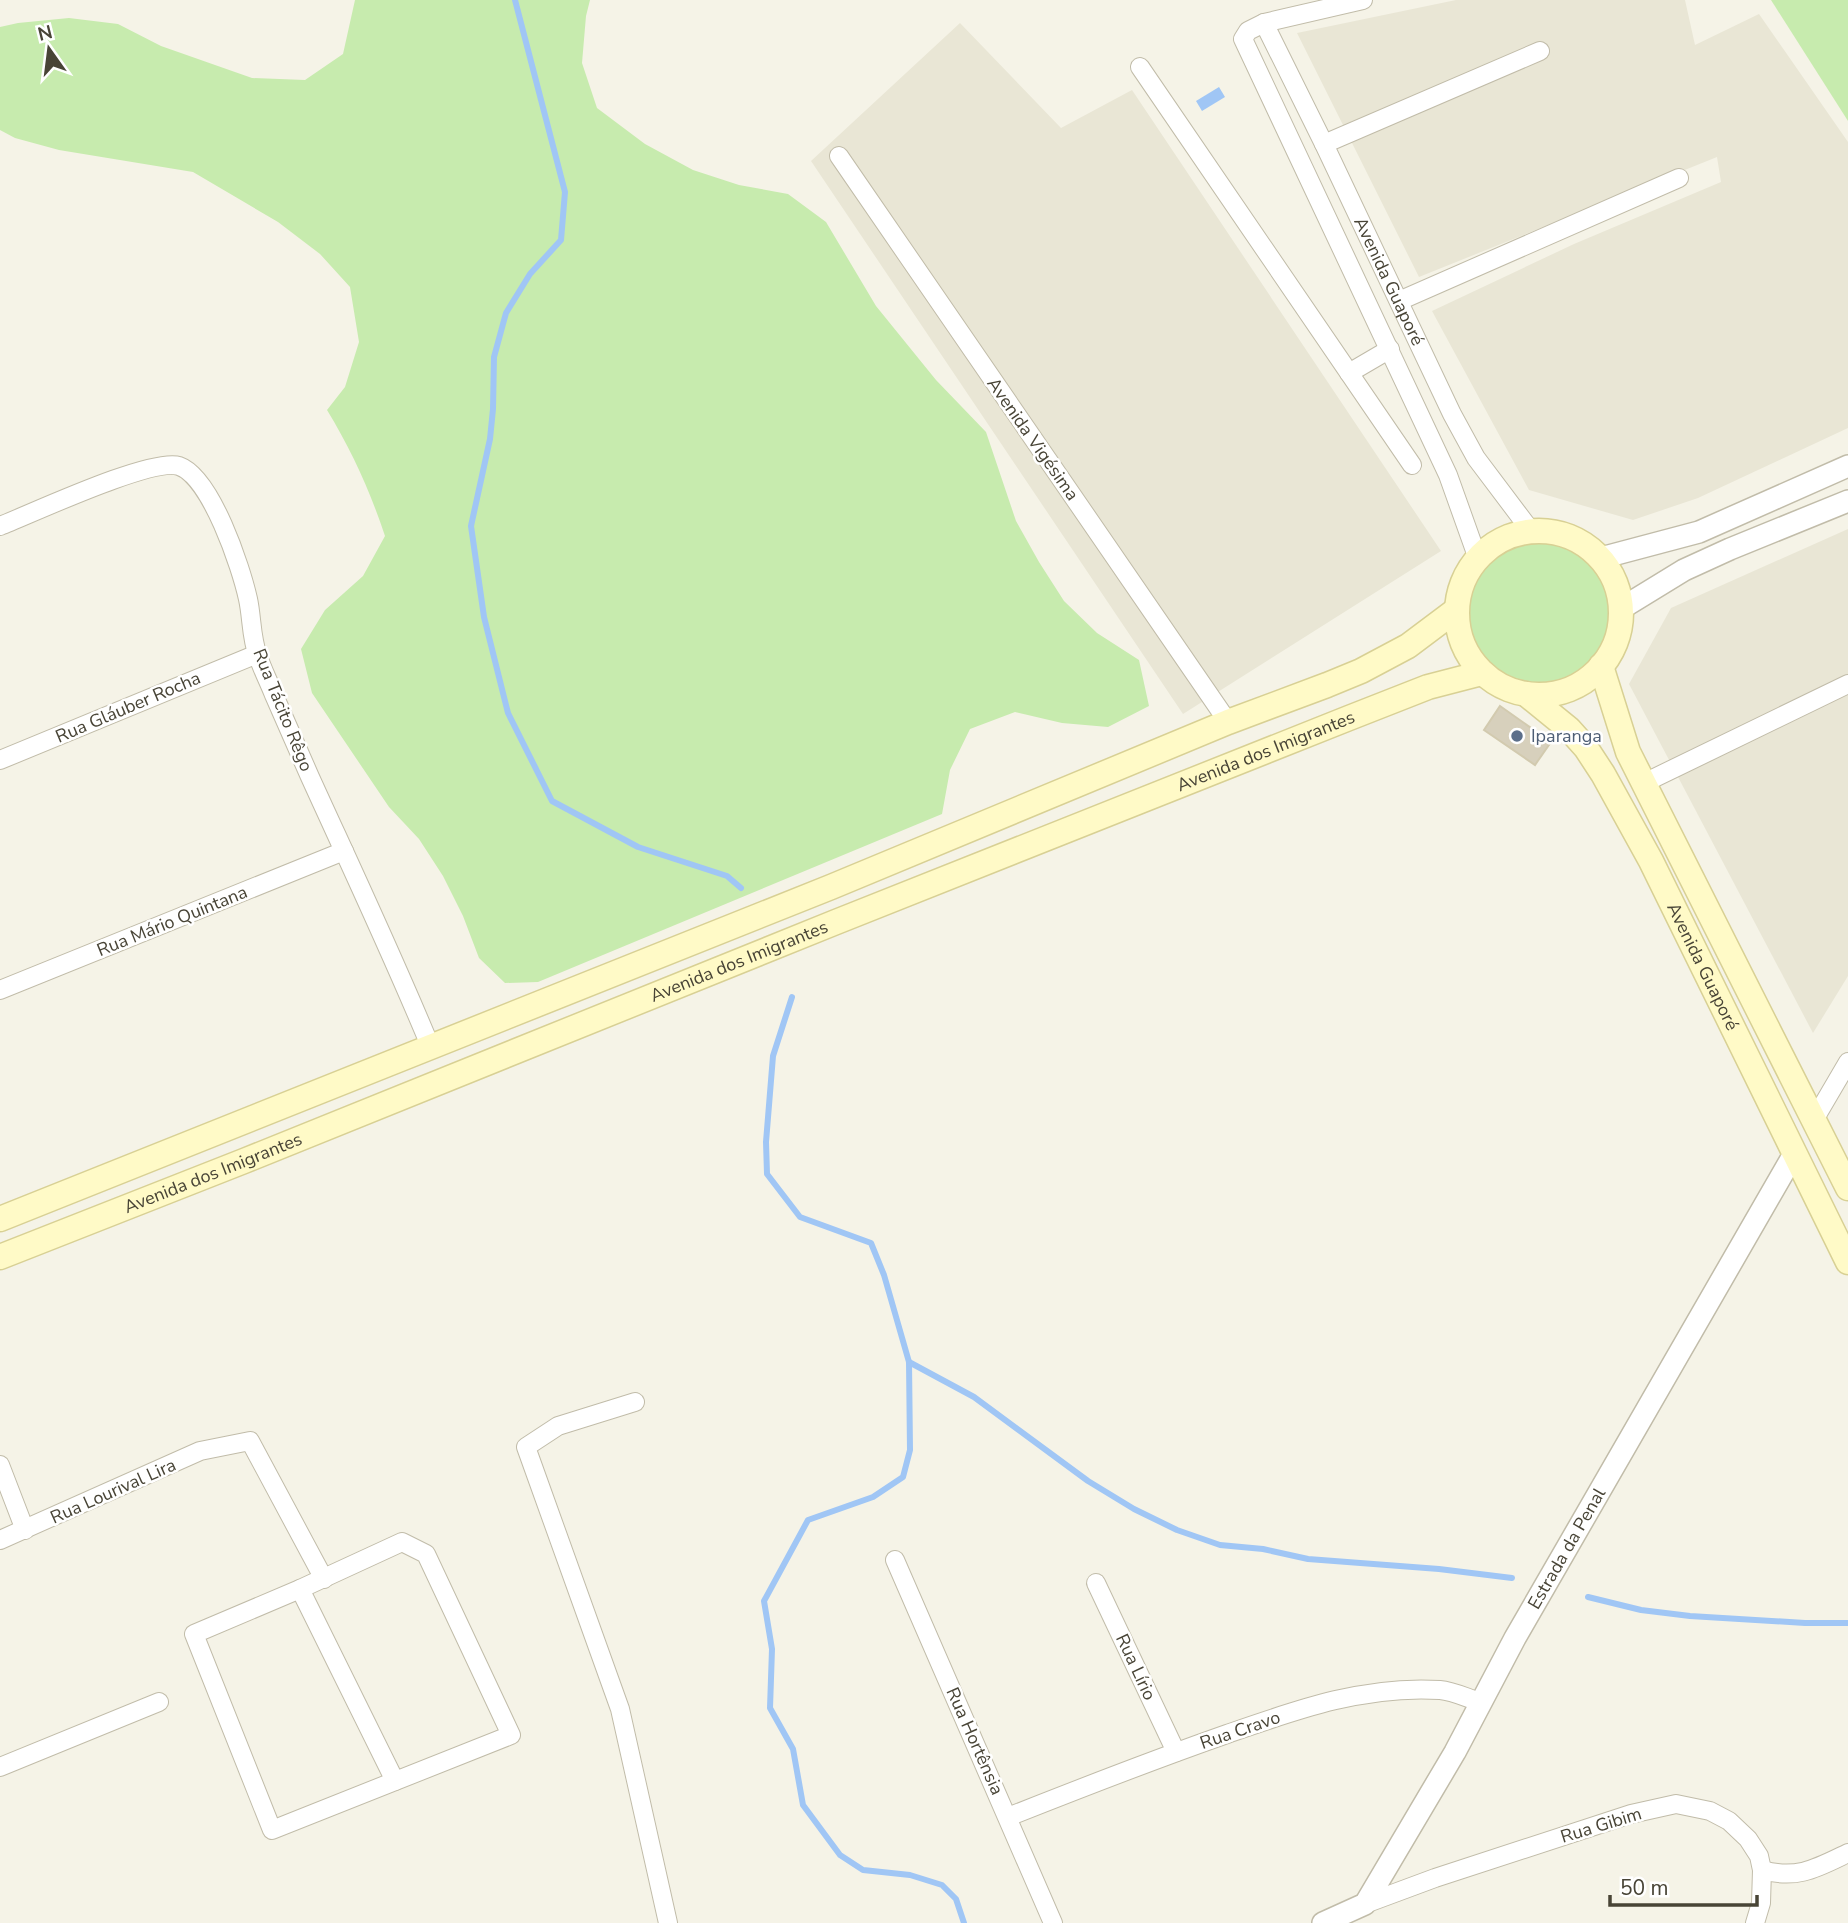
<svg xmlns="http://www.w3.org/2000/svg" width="1848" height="1923" viewBox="0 0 1848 1923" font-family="'Nunito Sans',sans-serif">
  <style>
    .residential { fill: #e9e6d5 }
    .green { fill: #c7ebae }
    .water { fill: #a0c6f5 }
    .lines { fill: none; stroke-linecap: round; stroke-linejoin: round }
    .stream { stroke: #a0c6f5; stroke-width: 6 }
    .building { fill: #d7d0bc; stroke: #d2caaf; stroke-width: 2 }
    .minor-casing { stroke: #c1bca9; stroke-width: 20 }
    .tertiary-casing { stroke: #c1bca9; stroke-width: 24 }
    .secondary-casing { stroke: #d8d094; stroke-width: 27 }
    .minor { stroke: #fff; stroke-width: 18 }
    .tertiary { stroke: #fff; stroke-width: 21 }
    .secondary { stroke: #fffac7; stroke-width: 24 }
    .service-dot { fill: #5c6f8a; stroke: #fff; stroke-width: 2.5 }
    .labels { text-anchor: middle; stroke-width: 5; stroke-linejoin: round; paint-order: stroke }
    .street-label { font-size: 18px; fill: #484436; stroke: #fff }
    .service-label { font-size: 18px; fill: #4e5e75; stroke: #fff; text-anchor: start }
  </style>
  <rect width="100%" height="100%" fill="#f5f3e7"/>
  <g class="residential">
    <polygon points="1456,0 1685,0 1695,45 1759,14 1848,142 1848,428 1698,498 1633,520 1529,490 1432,311 1574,244 1721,182 1717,157 1419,277 1297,33"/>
    <polygon points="960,23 1061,128 1132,90 1441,551 1183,714 811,161"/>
    <polygon points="1848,529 1848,976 1813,1033 1629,684 1671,608"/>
  </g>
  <g class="green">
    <path d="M355,0H590L586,16L582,63L597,108L645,144L693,170L739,185L788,194L826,222L876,306L936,380L986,432L1016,521L1039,562L1064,601L1097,633L1139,660L1149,706L1108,727L1062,723L1015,712L970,729L950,770L942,814L538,982L505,983L479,958L463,916L443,876L419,839L389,807L312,693L301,649L325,610L363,576L385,536C370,491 352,451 327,410L345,387L359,342L350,287L320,254L278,222L193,172L59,150L15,138L0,130V27L18,23L69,18L118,24L161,46L252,78L305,80L343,54Z"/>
    <polygon points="1771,0 1848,0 1848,121"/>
    <circle cx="1538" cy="613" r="72"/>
  </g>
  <polygon class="water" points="1219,87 1225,97 1202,111 1196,101"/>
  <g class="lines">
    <g class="stream">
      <polyline points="515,0 565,192 561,240 530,274 506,313 494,357 493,409 490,439 471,526 484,617 508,713 552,801 638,847 727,876 741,888"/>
      <polyline points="792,997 773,1056 766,1142 767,1174 800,1217 871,1243 884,1275 909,1362 910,1450 903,1477 873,1497 808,1520 764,1601 772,1649 770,1708 793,1749 803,1805 840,1855 863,1870 910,1875 942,1885 956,1899 964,1923"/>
      <polyline points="909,1362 974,1397 1088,1481 1134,1509 1177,1530 1220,1545 1263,1549 1308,1559 1439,1569 1512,1578"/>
      <polyline points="1588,1597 1641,1610 1690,1616 1805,1623 1848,1623"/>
    </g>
  </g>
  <polygon class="building" points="1500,706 1551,742 1535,765 1484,730"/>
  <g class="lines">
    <defs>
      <g id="minor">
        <polyline points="1363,0 1264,23 1248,31 1243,39 1448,475 1478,559"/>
        <path id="s1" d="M1264,23L1324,144L1452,414L1476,458L1531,531"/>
        <polyline points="1140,67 1412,465"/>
        <polyline points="1324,144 1540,51"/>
        <polyline points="839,156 1228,722"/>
        <polyline points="1399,301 1679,178"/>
        <polyline points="1349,373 1390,349"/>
        <path d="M0,526C31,514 152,457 179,466C211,477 241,567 248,599C252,617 251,638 258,656C262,669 269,682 274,695C286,722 298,750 310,777C351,867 393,956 431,1048"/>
        <polyline points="0,760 257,654"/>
        <polyline points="1644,783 1848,684"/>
        <polyline points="0,990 344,851"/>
        <polyline points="1814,1120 1848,1062"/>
        <polyline points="635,1402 558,1426 526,1447 620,1709 668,1923"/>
        <polyline points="0,1465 25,1530"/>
        <polyline points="0,1540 200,1451 250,1441 324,1579"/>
        <polygon points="402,1542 426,1554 511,1735 272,1830 194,1634 300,1589"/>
        <polyline points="895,1560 1053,1923"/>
        <polyline points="1096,1583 1176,1752"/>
        <polyline points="300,1589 395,1781"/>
        <polyline points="0,1767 159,1702"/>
        <path d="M1008,1817C1081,1788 1153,1760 1227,1734C1296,1710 1365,1685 1440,1690C1453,1691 1467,1698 1480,1702"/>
        <path d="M1762,1870C1797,1880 1817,1868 1848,1853"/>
        <polyline points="1365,1904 1435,1878 1631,1814 1676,1804 1710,1811 1729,1821 1748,1839 1759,1856 1762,1870 1761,1903 1755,1923"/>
      </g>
      <g id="tertiary">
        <polyline points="1601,558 1699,532 1848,466"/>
        <polyline points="1622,608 1684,570 1730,549 1848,501"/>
        <path id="s2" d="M1323,1923L1365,1904L1455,1752L1515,1638L1794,1154"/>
      </g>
      <g id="secondary">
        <circle cx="1539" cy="613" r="82"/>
        <polyline points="1601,666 1628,752 1848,1188"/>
        <path id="s3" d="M1526,694L1569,729L1586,748L1603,774L1651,861L1848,1262"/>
        <polyline points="0,1219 831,887 1228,722 1327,685 1361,671 1408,646 1456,610"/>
        <path id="s4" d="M0,1257L244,1161L836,922L1349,718L1428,687L1482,673"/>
      </g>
    </defs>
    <use href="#minor" class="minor-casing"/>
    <use href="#tertiary" class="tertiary-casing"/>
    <use href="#secondary" class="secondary-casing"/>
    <use href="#minor" class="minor"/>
    <use href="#tertiary" class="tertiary"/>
    <use href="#secondary" class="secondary"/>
  </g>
  <circle class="service-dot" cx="1517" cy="736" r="7"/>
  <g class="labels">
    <g class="street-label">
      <text dy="6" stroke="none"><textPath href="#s1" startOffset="287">Avenida Guaporé</textPath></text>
      <text transform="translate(1033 439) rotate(55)" y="6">Avenida Vigésima</text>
      <text transform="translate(128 707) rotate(-23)" y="6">Rua Gláuber Rocha</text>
      <text transform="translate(283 710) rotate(68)" y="6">Rua Tácito Rêgo</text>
      <text dy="6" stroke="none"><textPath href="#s4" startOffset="1363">Avenida dos Imigrantes</textPath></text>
      <text transform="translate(172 921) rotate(-22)" y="6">Rua Mário Quintana</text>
      <text dy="6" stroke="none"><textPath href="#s4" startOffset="796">Avenida dos Imigrantes</textPath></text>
      <text dy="6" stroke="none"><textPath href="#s3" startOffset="329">Avenida Guaporé</textPath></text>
      <text dy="6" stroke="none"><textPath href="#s4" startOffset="229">Avenida dos Imigrantes</textPath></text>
      <text transform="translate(113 1491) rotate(-24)" y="6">Rua Lourival Lira</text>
      <text dy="6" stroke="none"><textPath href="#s2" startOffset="455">Estrada da Penal</textPath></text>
      <text transform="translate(1136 1667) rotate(65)" y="6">Rua Lírio</text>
      <text transform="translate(1240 1730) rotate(-19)" y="6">Rua Cravo</text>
      <text transform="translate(975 1741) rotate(66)" y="6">Rua Hortênsia</text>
      <text transform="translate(1601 1825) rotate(-17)" y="6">Rua Gibim</text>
    </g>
    <g class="service-label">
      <text x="1531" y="742">Iparanga</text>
    </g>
  </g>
  <g transform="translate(49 49) rotate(346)" stroke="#ffffff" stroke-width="5" paint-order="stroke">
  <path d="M0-5L12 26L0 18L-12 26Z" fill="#484436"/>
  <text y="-10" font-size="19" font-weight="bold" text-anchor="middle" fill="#484436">N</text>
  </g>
  <path d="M1610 1895v10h147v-10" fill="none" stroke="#484436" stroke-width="3.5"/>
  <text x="1620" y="1895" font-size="21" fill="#484436" stroke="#ffffff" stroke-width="5" paint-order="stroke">50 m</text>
</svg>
